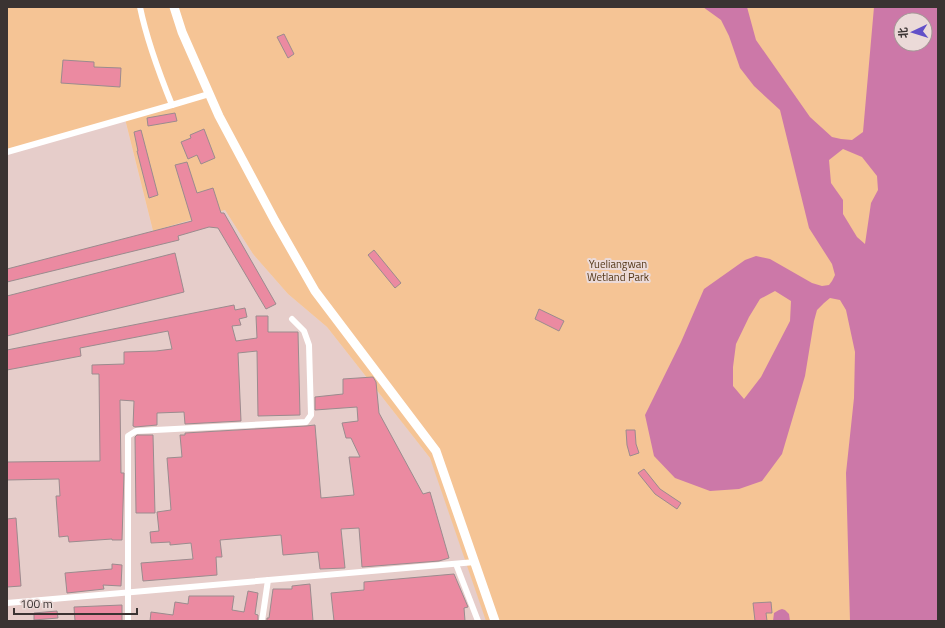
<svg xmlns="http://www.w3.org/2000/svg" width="945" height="628" viewBox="0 0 945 628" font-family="'Titillium Web','Noto Sans SC',sans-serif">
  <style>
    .built { fill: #e6cdca }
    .green { fill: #f5c495 }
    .water { fill: #cc78a8; fill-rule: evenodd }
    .building { fill: #eb8aa1; stroke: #9b8b8e }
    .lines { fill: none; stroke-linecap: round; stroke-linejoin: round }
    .street { stroke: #fff; stroke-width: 6 }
    .secondary { stroke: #fff; stroke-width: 9 }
    .labels { text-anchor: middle; stroke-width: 4; stroke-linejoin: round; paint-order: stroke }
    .park-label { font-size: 11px; fill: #543819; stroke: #ebdad8 }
  </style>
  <rect width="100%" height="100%" fill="#ebdad8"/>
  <polygon class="built" points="125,119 153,231 225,210 253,254 288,294 327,327 430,458 495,621 7,621 7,152"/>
  <polygon class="green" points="7,7 886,7 893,180 864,621 486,621 430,458 327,327 288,294 253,254 225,210 153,231 125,119 7,152"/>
  <g class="water">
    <path d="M703,7H747L756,40L810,117L832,137L841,139L852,140L863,132L874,7H938V621H850L846,473L854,398L855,352L846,310L840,300L830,298L824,303L817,310L814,321L805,376L782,454L762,481L739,489L710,491L675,478L654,456L645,415L681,342L704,289L745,260L756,256L770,259L812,283L822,286L829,285L832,281L835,275L832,264L809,228L780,110L754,86L740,68L729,36L721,20ZM901,20H925V44H901ZM843,149L862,157L877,176L878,190L871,203L865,244L857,237L843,214V200L831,183L829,160ZM775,291L791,301L790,321L761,377L744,399L733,386V367L736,344L749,317L760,299Z"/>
    <polygon points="782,609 785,610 789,614 790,621 773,621 774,613 779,610"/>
  </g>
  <g class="building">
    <polygon points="284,34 294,54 288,58 277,37"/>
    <polygon points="63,60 94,62 94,67 121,68 120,87 61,83"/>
    <polygon points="175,113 177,121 148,126 147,118"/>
    <polygon points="204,129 215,158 201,164 197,155 188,159 181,142 191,138 190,135"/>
    <polygon points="141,130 158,195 149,198 137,151 138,151 134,132"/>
    <polygon points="187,162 197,193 213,188 221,213 224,213 276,304 266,309 218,228 209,227 178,236 179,240 7,282 7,269 192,221 175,165"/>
    <polygon points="374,250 401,283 395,288 368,255"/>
    <polygon points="175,253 184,292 7,336 7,296"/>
    <polygon points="234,305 235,310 245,308 247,317 239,319 241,325 232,326 236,341 257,338 256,316 268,316 268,332 298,332 300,415 258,416 257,351 238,353 241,421 185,424 184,412 157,413 157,425 135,427 133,426 134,401 120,400 121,473 124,473 122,540 112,540 112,539 69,542 68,536 59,537 56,496 60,496 59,479 7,480 7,462 100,461 99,374 92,374 92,365 124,364 124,352 156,351 172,349 168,331 80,348 81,356 7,370 7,350"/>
    <polygon points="539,309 564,321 559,331 535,319"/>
    <polygon points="373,377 376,382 379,413 423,494 430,492 449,558 439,561 362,567 359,528 341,529 345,568 320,569 318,552 283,555 281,535 220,540 222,557 216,557 217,575 143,581 141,563 193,559 191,543 170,545 170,542 151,543 150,532 159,531 157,512 171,510 167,458 182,457 180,435 185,435 185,433 306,426 315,425 321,498 354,495 349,457 360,457 351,438 346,438 342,423 358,421 357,407 315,410 315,397 343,394 343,379"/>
    <polygon points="626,430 635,430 636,444 639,453 630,456 627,445"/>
    <polygon points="137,435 153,435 155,513 136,513 135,437"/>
    <polygon points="644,469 660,489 681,503 677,509 655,494 638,473"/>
    <polygon points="16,518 21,586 7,587 7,519"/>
    <polygon points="112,564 122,565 121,586 103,585 104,589 67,593 65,573 112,569"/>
    <polygon points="454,574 468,607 464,608 465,621 334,621 331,593 364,590 364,582"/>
    <polygon points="310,584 313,621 267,621 267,618 269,618 273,589 292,589 292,586"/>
    <polygon points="248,591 258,593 255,614 258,615 258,621 150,621 151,612 173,615 175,602 188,604 189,596 234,596 232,610 244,612"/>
    <polygon points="771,602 772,613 766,613 767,621 755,621 753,603"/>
    <polygon points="122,605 122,621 75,621 74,607"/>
    <polygon points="57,611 58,618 34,620 34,613"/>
  </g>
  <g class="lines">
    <g class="street">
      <polyline points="172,105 209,94"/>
      <path d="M7,152L172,105C159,73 147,41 140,7"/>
      <polyline points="456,564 478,621"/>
      <polyline points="7,603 475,562"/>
      <polyline points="128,621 128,436 136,431 306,422 311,415 309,345 304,331 292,319"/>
      <polyline points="262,621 268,580"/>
    </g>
    <polyline class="secondary" points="174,7 182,32 219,116 275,221 315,291 436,451 495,621"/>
  </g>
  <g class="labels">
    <g class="park-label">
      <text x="618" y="268">Yueliangwan<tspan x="618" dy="13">Wetland Park</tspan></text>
    </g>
  </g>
  <rect width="945" height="628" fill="none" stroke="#3a3332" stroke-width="16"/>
  <g transform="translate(913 32) rotate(266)"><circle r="19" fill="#ebdad8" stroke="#a49796"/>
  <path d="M0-3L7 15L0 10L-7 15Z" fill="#6250c8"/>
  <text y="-6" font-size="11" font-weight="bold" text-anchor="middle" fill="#3a3332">北</text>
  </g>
  <path d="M14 608v6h123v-6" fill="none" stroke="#3a3332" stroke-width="2"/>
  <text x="20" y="608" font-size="12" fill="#3a3332" stroke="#ebdad8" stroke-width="3" paint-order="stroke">100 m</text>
</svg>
